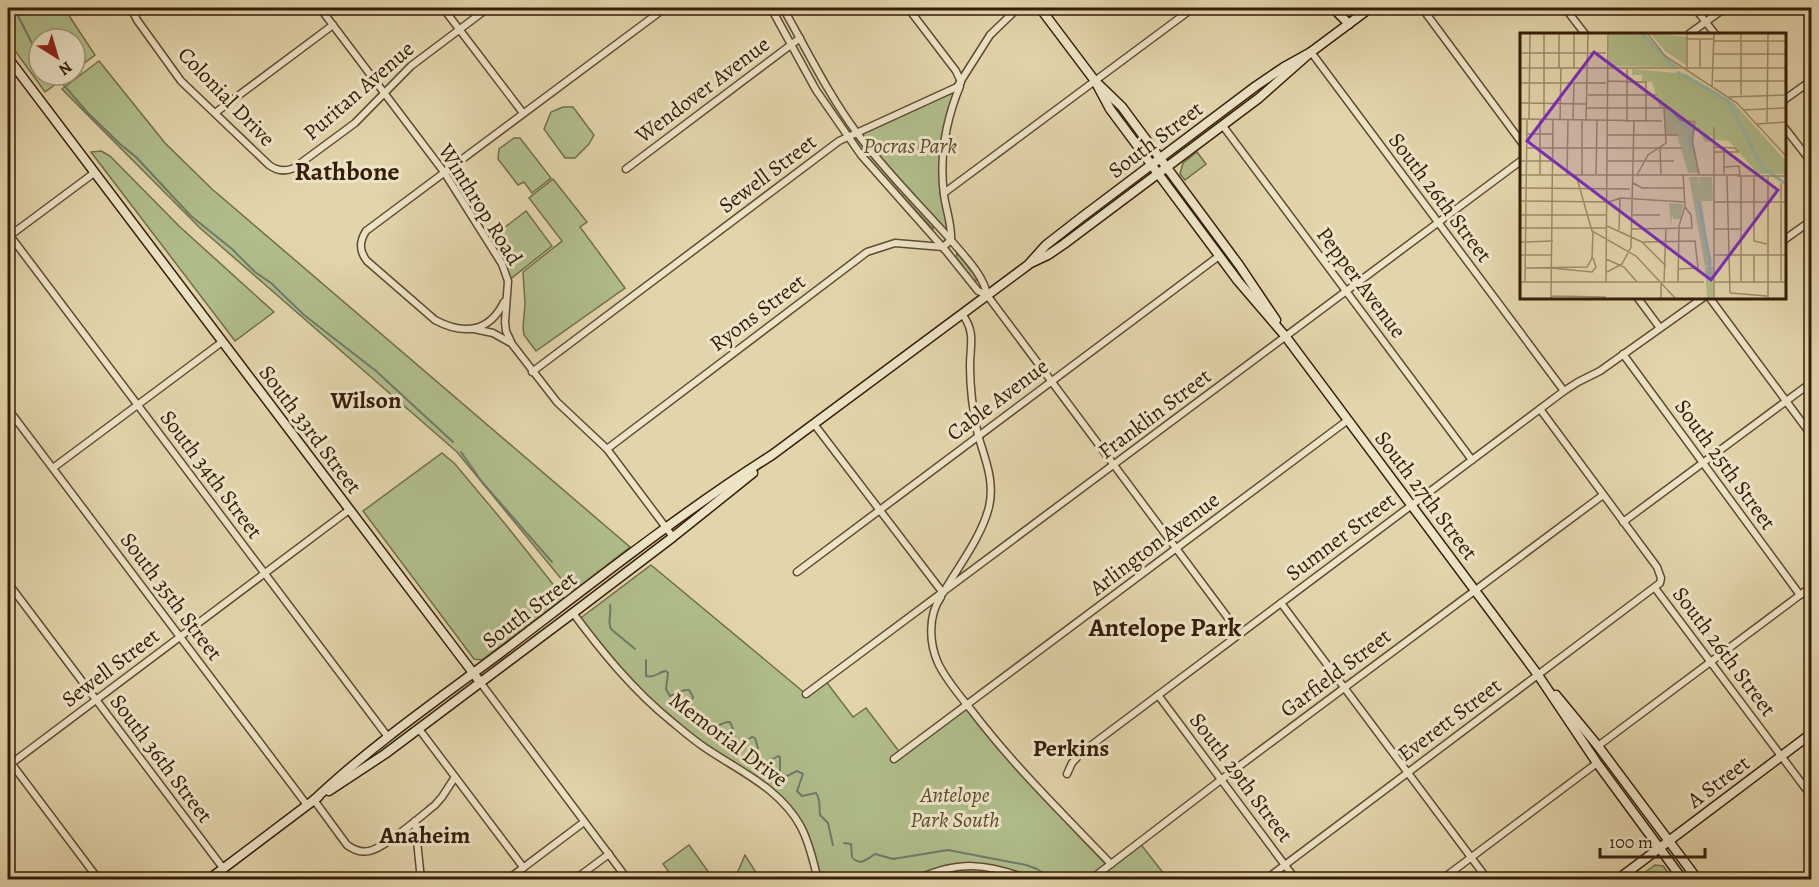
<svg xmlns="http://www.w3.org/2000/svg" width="1819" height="887" viewBox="0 0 1819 887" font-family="Alegreya,serif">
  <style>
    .green { fill: #b0be8b; stroke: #726e4a; stroke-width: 1.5 }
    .garden { fill: url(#garden-dots); stroke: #726e4a; stroke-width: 1.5 }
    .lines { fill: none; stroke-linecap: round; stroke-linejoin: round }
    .stream { stroke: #6f7a6c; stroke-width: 2 }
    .street-casing { stroke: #604b31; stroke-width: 9 }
    .secondary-casing { stroke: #351d08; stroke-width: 11 }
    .street { stroke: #ede4c8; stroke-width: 6 }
    .secondary { stroke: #ede4c8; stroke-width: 8 }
    .labels { text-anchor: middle; stroke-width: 6; stroke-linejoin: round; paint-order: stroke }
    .street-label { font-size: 22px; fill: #351d08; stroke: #ede4c8 }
    .park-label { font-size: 22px; font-style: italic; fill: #5a4d2f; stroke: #ede4c8 }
    .neighbourhood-label { font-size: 24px; font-weight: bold; fill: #351d08; stroke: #ede4c8 }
    .quarter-label { font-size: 26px; font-weight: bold; fill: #351d08; stroke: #ede4c8 }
    .inset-river { fill: none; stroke: #96b8ae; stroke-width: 3 }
    .inset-road { fill: none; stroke: #9d8b6a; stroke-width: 1.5 }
    .view { fill: #7b2cbf; fill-opacity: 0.15; stroke: #7b2cbf; stroke-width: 3 }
    .inset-edge { fill: none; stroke: #351d08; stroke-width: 3 }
  </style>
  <defs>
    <pattern id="garden-dots" width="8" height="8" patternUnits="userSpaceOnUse" patternTransform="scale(1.5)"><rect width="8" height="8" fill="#b0be8b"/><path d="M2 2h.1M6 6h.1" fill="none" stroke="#98a376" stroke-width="1.8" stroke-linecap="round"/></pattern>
  </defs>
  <rect width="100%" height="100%" fill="#e3d5ab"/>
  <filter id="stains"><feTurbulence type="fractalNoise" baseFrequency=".00333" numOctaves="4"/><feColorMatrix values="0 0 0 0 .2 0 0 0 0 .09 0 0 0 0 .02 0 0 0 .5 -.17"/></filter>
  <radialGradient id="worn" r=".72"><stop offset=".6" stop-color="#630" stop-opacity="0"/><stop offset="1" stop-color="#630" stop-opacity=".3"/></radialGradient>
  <g class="green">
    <polygon points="8,8 64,8 95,55 75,70 75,39 39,39 39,75 68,75 45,92 8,41"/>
    <polygon points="1333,8 1361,8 1365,12 1349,24"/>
    <polygon points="99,61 165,143 212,189 630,547 572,592 457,452 200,228 62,89"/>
    <polygon points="957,87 943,156 951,240 856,132"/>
    <polygon points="563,107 573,107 594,135 589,144 575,158 565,158 544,129 551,112"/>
    <polygon points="514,138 520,138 551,178 532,193 524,182 518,185 498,159 499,149"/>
    <polygon points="101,151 110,156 180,227 274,312 235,341 91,152"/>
    <polygon points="1197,152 1206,164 1185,180 1180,174 1183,163"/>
    <polygon points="553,179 587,222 580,227 625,288 536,351 524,335 523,327 525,304 523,272 562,241 529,198"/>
    <polygon points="526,211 552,246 508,281 487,241"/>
    <polygon points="442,453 455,464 506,525 564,598 482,660 474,659 363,511"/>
    <polygon points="651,565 806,694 825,680 853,717 866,708 901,754 968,705 999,746 1111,863 1139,842 1168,879 818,879 811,849 785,804 702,746 657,709 578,620"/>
    <polygon points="689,845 712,877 736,876 745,855 760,879 674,879 663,864"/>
    <polygon points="1655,865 1663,866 1673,879 1636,879"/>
  </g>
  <g class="garden">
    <polygon points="857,138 879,165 934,224 933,229 876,168 855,141"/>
    <polygon points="957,253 977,278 976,281 973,281 956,257"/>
  </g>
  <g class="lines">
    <g class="stream">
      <polyline points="14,8 39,57"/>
      <polyline points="55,75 88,113 120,144 136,157 191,216 232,249 255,272 271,283 304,315 376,371 453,442"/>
      <polyline points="461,452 482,482 552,562"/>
      <path d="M610,605C612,613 607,621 611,629L635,649"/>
      <path d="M646,660V676C655,679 659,671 666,671L668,673L666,689L670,696L685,690H689L693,697L688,713L694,718L701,716L704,718L702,722L707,729C716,730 721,721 730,722L733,729L729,742L732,746L741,744L752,737L755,738L758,748L754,757L758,762L766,763L778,756L780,757V774L787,776L797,771L803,774L797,791L802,796L816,793C821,800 819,807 820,815L828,823L833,845"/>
      <path d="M844,843L851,844L852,857C860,867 867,859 875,854L893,859L948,850L1026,865L1037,869L1052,879"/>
    </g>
    <defs>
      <g id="street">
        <path d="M138,8L134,14L137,20L181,81L269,165C277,171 285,172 294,168L355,123L411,66L488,8"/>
        <polyline points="320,8 444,172 502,264 508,281 505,322 506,331 512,344 557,402 607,449 673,537"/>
        <polyline points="443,8 523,113"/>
        <polyline points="771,8 816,90 861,155 946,251 978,291 987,295 1240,634"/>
        <path d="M783,8C807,50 828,94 857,133C885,171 919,204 950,239C963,255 984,275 987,295"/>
        <polyline points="908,8 956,71 961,82"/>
        <polyline points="1422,8 1522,143"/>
        <polyline points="1565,8 1585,34"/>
        <polyline points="1695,8 1715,34"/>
        <polyline points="1689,34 1725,8"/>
        <polyline points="1311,52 1564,391"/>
        <polyline points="1784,100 1812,80"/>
        <polyline points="215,113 333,25"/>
        <polyline points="1223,126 1472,460"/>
        <polyline points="1784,127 1812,163"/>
        <polyline points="626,169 800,38"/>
        <polyline points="944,193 1193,8"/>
        <polyline points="8,233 388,737"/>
        <polyline points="8,237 94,173"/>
        <polyline points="1784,240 1812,220"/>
        <polyline points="1637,297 1660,328"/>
        <polyline points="1709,297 1812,436"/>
        <path d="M504,302C489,333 463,335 435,320L367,261C359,251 359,242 366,231L665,8"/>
        <polyline points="474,329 493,333 509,342"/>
        <polyline points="1623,354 1800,595"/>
        <polyline points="532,372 839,141 957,87 990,35 1018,8"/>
        <polyline points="8,409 307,805"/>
        <polyline points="814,424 943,593"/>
        <path d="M607,449L867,252L895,243L943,247L951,240C952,225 946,210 944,195C939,157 946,120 960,86"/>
        <polyline points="53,468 222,342"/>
        <polyline points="1623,522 1812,382"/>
        <polyline points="797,572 1219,256"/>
        <polyline points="8,583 223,868"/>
        <path d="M946,588C961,563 982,535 989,507C995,481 985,459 978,435C973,412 970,389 970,366C970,345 976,332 962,314"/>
        <polyline points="1655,588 1812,797"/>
        <path d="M941,597C928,615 929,643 938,663C946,680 960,696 972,711C1014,766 1063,814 1111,864"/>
        <polyline points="1281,603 1488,880"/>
        <path d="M573,613C602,652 633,690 671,721C682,730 692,739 704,747C739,771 780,788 801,827C810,844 813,861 818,880"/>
        <polyline points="480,682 628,880"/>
        <polyline points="806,694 1522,160"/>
        <polyline points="1158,695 1296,880"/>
        <polyline points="419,729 523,867"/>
        <polyline points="1598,746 1812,586"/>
        <polyline points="8,759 99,880"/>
        <polyline points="894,759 1348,420"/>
        <polyline points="8,766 349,510"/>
        <polyline points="1067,774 1072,763 1081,753 1564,391 1578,382 1600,371 1704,297"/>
        <path d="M314,800L347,845C354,850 361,853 369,851C385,848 420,817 435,805L442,797L455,777"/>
        <polyline points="415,821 421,880"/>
        <polyline points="507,880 584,822"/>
        <polyline points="574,880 609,854"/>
        <path d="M916,880C958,860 987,863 1030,880"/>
        <polyline points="1090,880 1226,776 1603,495"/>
        <polyline points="1265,880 1660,583 1661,578 1657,567 1540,409"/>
        <polyline points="1441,880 1597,763"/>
      </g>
      <g id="secondary">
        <polyline points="1040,8 1095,81 1122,107 1239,265 1276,320"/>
        <polyline points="1333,8 1349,24"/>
        <polyline points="8,58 480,682"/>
        <polyline points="1095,81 1110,109 1238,281 1286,337 1538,675 1597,763 1683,880"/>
        <polyline points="1031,263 1048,255 1064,244 1259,98 1311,52 1370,8"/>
        <polyline points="1556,695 1598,746 1698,880"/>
        <polyline points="329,791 385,754 573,613 673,537 753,473"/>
        <path d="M314,800C372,745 439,699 503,651C591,584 679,514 772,455L1028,265L1046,245L1082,217L1256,86L1284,67L1311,52"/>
        <polyline points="208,880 318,797"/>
        <polyline points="1617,880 1812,733"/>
      </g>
    </defs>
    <use href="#street" class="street-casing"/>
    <use href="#secondary" class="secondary-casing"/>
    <use href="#street" class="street"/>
    <use href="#secondary" class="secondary"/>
  </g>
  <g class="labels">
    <g class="street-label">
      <text transform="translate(702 89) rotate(-37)" y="8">Wendover Avenue</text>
      <text transform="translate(358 90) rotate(-41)" y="8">Puritan Avenue</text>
      <text transform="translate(227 96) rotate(46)" y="8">Colonial Drive</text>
      <text transform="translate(1155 139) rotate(-37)" y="8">South Street</text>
      <text transform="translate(767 173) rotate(-37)" y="8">Sewell Street</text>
      <text transform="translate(1441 197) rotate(53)" y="8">South 26th Street</text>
      <text transform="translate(481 204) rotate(58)" y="8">Winthrop Road</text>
      <text transform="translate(1362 282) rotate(53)" y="8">Pepper Avenue</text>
      <text transform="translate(757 312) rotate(-37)" y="8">Ryons Street</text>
      <text transform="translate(997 399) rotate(-37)" y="8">Cable Avenue</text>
      <text transform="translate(1154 413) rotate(-37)" y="8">Franklin Street</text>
      <text transform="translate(311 429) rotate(53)" y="8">South 33rd Street</text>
      <text transform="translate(1726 464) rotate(54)" y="8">South 25th Street</text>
      <text transform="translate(212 474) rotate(53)" y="8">South 34th Street</text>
      <text transform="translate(1427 495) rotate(53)" y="8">South 27th Street</text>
      <text transform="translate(1340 536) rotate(-37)" y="8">Sumner Street</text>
      <text transform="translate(1154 543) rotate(-37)" y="8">Arlington Avenue</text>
      <text transform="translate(172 596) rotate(53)" y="8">South 35th Street</text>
      <text transform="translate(529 609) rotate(-37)" y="8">South Street</text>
      <text transform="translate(1725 651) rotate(53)" y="8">South 26th Street</text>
      <text transform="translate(110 667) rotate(-37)" y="8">Sewell Street</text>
      <text transform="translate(1335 672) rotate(-37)" y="8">Garfield Street</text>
      <text transform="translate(1449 719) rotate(-37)" y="8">Everett Street</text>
      <text transform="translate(729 739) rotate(37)" y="8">Memorial Drive</text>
      <text transform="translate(162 758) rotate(53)" y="8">South 36th Street</text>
      <text transform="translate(1242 777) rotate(53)" y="8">South 29th Street</text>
      <text transform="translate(1718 781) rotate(-37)" y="8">A Street</text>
    </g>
    <g class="park-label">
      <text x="910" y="153">Pocras Park</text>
      <text x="955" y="802">Antelope<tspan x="955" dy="25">Park South</tspan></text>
    </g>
    <g class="neighbourhood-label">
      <text x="366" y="408">Wilson</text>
      <text x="1071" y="756">Perkins</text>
      <text x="425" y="843">Anaheim</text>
    </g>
    <g class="quarter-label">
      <text x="347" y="180">Rathbone</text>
      <text x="1165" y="636">Antelope Park</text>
    </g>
  </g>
  <g transform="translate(1520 33)">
    <rect width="266" height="266" fill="#e3d5ab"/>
    <path d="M89,0H125L141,21L159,34L89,33ZM130,0L167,4L166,32L145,18ZM112,36L166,41L212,68L265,127V141H238L209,108L194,107L191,103L189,109H185L176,92L173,110L179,140H168L157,102H146L144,75H140L132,49L122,48V42H112ZM169,144H178L191,233H185ZM179,144H192L193,168H180ZM149,170L163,171L160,186H153L152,180L151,194ZM185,234H193V265H187Z" fill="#b0be8b"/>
    <path class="inset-river" d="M122,0L155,35M157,39L208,68L243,135L266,151M151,78L169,97M171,98L168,108L174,119M178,168L190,227L189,248"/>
    <path class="inset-road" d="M127,0L145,23L217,70L266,123M167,0V36M167,6H194M180,6V34M194,8H266M0,20H86M194,21H266M0,35H266M39,35V0M54,35V0M87,48L126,49V89M194,48H266M0,50H86M192,54L194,0M68,62H137M221,62V0M209,64L266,62M0,70L66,71M66,75H150L160,87L175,89L172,106L179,141M223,77L266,75M0,86L142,88M9,87L10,0M24,87V0M40,87L41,35M53,87L54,50M66,88L68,0M107,89V35M247,89L248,0M236,91L266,89M7,101H33M88,102H158M194,114L215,115L219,119M6,115H162M140,115L141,142M194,119H219M0,128H33M87,128H154M204,134L219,133L220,142M76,141L77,88M204,141V119M0,142H220M20,142V87M47,142L48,87M56,142L72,198L116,223L155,265M62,142V88M117,142L128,122L146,110L144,75M194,142V94M194,142V265M234,142V208L247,211M207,143L210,260M217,143H266M221,144V248M113,150L122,155H163M261,150V249M0,155L110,156M0,168L89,169L100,165L165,169M194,169H266M0,182H86M113,182H140M87,193L122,209L146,233M0,195H86M111,196L172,195L171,182L165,174M194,196H221M99,197L100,165M0,209L33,208M122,209L175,208L178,235L158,236M0,222H31M194,222H266M86,226L104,234L117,249M6,235L67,234L72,225L73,199M31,235L72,239L76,234L73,225M87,239L102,231L111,214L114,88M0,249H141M5,249L7,87M86,249L88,0M144,249L146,196M158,249L159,193L165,173L163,141M194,249H266M234,249V222M210,260L247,263M31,263L86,264M31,265L33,87M141,265V249H184M248,265V144"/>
    <path class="view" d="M74,19L258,157L191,247L7,108Z"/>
    <rect width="266" height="266" class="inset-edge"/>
  </g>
  <rect width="1819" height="887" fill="none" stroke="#e3d5ab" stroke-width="30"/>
  <rect x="9" y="9" width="1801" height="869" fill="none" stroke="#351d08" stroke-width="3"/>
  <rect x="15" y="15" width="1789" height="857" fill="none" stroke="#351d08" stroke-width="1.5"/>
  <g transform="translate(57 57) rotate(143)"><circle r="28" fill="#ede4c8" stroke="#a3947b" stroke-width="1.5"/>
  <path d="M0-4.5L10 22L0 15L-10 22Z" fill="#8f2418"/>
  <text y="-9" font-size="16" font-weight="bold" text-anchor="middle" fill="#351d08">N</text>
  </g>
  <path d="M1600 848v9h105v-9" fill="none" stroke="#351d08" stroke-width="3"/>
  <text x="1609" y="848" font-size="18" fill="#351d08" stroke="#ede4c8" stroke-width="4.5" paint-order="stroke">100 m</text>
  <rect width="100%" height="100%" filter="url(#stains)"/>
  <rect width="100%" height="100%" fill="url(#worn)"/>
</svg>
